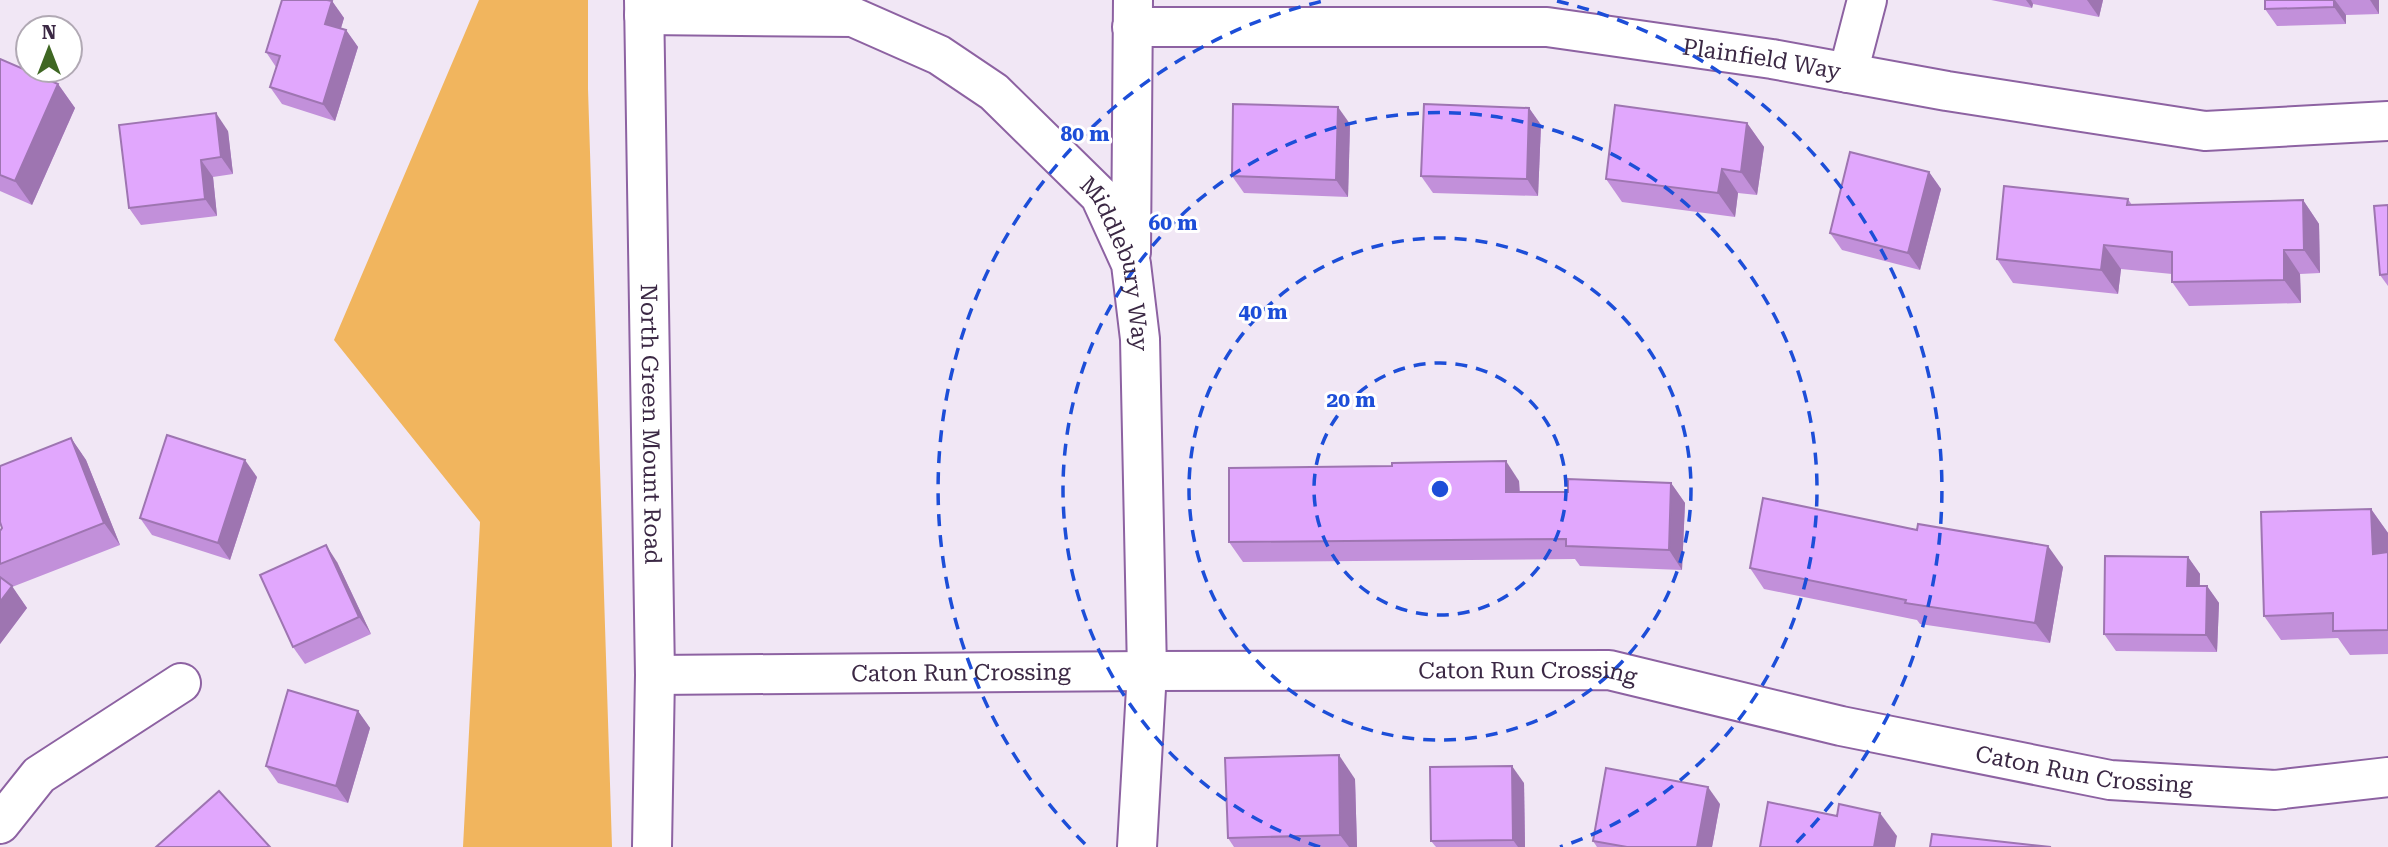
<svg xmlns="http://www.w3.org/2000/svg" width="2388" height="847" viewBox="0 0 2388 847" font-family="'Roboto Serif',serif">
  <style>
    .green { fill: #f1b55e }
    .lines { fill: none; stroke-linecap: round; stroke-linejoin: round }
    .minor-casing { stroke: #8d62a2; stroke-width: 42 }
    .minor { stroke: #fff; stroke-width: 38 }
    .wall { fill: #c290da }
    .shaded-wall { fill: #9e75b1 }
    .building { fill: #e1a7fd; stroke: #9e75b1; stroke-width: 2 }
    .ring { fill: none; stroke: #1d4ed8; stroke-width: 3.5; stroke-dasharray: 12 9 }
    .labels { text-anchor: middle; stroke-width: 6; stroke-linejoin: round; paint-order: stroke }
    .street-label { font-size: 23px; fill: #3b2844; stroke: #fff }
    .centre { fill: #1d4ed8; stroke: #fff; stroke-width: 3.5 }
    .ring-label { font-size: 21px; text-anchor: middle; font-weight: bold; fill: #1d4ed8; stroke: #fff; stroke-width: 6; stroke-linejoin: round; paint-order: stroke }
  </style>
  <rect width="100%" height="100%" fill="#f1e7f5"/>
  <polygon class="green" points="479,0 588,0 588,89 612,847 463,847 480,522 334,340"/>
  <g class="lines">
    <defs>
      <g id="minor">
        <path id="s1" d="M644,0L655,675L652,847"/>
        <path id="s2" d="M644,15L853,17L939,55L994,92L1100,196L1131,264L1140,339L1147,671L1137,847"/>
        <path id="s3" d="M1132,27H1547L1772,59L1947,91L2205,131L2388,121"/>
        <polyline points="1848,73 1867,0"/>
        <polyline points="1131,252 1133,0"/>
        <path id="s4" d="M655,675L1147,671L1609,670L1841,726L2110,780L2275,790L2388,777"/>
        <polyline points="0,824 39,775 181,683"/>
      </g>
    </defs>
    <use href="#minor" class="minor-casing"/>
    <use href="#minor" class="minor"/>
  </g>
  <g class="wall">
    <polygon points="1991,0 2103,0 2099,17 2033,4 2032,8"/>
    <polygon points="2265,0 2379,0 2379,14 2346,15 2346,24 2277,26 2265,9"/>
    <polygon points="332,1 344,18 341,28 346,30 358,47 335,121 282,104 270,87 276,67 266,52"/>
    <polygon points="0,59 58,84 75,108 32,205 0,191"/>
    <polygon points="1529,108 1541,125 1538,196 1433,193 1421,176"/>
    <polygon points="1747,123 1764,147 1757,195 1738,193 1735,217 1622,202 1606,179"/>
    <polygon points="1350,124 1348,197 1244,193 1232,176"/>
    <polygon points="228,131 233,174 213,177 217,216 141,225 129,208"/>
    <polygon points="1929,172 1941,189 1920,270 1842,250 1830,233"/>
    <polygon points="2128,199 2132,205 2303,200 2319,224 2320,273 2300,274 2301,303 2189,306 2172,282 2172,274 2121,269 2118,294 2013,283 1997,259"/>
    <polygon points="2388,205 2388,286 2380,275"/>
    <polygon points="71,438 86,460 120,545 12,587 27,608 0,644 0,531"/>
    <polygon points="257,477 230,560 152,535 140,518"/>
    <polygon points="1519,481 1520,492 1568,492 1671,483 1685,503 1682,570 1580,566 1575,559 1243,562 1229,542"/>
    <polygon points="2371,509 2388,533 2388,654 2350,655 2338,638 2281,640 2264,616"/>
    <polygon points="2188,557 2200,574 2200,586 2207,586 2219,603 2217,652 2116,651 2104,634"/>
    <polygon points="337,562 371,634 305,664 293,647"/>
    <polygon points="2063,567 2050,643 1920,624 1917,620 1764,589 1750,568"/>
    <polygon points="358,711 370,728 348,803 278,783 266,766"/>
    <polygon points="1355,779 1357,847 1234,847 1228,838"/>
    <polygon points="1524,783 1525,847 1436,847 1431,841"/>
    <polygon points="1720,804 1712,847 1597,847 1593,841"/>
  </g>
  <g class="shaded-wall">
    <polygon points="2026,0 2031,0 2033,4 2032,8"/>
    <polygon points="2087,0 2103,0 2099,17"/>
    <polygon points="2334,0 2335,0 2346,15 2346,24 2334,7"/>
    <polygon points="2370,0 2379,0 2379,14"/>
    <polygon points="332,1 344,18 337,41 325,24"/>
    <polygon points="346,30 358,47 335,121 323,104"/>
    <polygon points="58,84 75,108 32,205 15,181"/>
    <polygon points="1338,107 1350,124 1348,197 1336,180"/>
    <polygon points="1529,108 1541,125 1538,196 1527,179"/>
    <polygon points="216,113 228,131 233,174 221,157"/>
    <polygon points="1747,123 1764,147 1757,195 1741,172"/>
    <polygon points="201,160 213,177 217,216 205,199"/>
    <polygon points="1722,169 1738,193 1735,217 1718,193"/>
    <polygon points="1929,172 1941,189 1920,270 1908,253"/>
    <polygon points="2303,200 2319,224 2320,273 2304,250"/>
    <polygon points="2104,245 2121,269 2118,294 2101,270"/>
    <polygon points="2284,250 2300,274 2301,303 2284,280"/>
    <polygon points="71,438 86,460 120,545 104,523"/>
    <polygon points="245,460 257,477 230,560 218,543"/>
    <polygon points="1506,461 1519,481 1520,512 1506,492"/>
    <polygon points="1671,483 1685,503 1682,570 1669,550"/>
    <polygon points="2371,509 2388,533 2388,576 2373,554"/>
    <polygon points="326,545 337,562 371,634 359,617"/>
    <polygon points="2048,546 2063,567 2050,643 2035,623"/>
    <polygon points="2188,557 2200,574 2199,603 2187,586"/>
    <polygon points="12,586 27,608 0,644 0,602"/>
    <polygon points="2207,586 2219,603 2217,652 2206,635"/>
    <polygon points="358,711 370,728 348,803 336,786"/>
    <polygon points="1339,755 1355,779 1357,847 1349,847 1340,835"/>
    <polygon points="1512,766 1524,783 1525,847 1518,847 1513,840"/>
    <polygon points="1708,787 1720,804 1712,847 1697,847"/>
    <polygon points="1880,813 1897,836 1895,847 1874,847"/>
  </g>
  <g class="building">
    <polygon points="282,0 327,0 332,1 325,24 346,30 323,104 270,87 280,56 266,52"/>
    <polygon points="2265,0 2334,0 2334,7 2265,9"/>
    <polygon points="0,59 58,84 15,181 0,175"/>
    <polygon points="1233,104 1338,107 1336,180 1232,176"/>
    <polygon points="1424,104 1529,108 1527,179 1421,176"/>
    <polygon points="1615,105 1747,123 1741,172 1722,169 1718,193 1606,179"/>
    <polygon points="216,113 221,157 201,160 205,199 129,208 119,125"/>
    <polygon points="1850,152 1929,172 1908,253 1830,233"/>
    <polygon points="2004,186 2128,199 2127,205 2303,200 2304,250 2284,250 2284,280 2172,282 2172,252 2104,245 2101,270 1997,259"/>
    <polygon points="2388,205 2388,274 2380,275 2374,206"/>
    <polygon points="167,435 245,460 218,543 140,518"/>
    <polygon points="71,438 104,523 0,564 0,531 2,528 0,522 0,466"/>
    <polygon points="1506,461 1506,492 1568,492 1568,479 1671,483 1669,550 1566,546 1566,539 1229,542 1229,468 1392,466 1392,463"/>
    <polygon points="1763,498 1917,530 1918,524 2048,546 2035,623 1905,603 1906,600 1750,568"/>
    <polygon points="2371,509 2373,554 2388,552 2388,630 2333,631 2333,613 2264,616 2261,512"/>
    <polygon points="326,545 359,617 293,647 260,575"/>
    <polygon points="2105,556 2188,557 2187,586 2207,586 2206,635 2104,634"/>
    <polygon points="0,577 12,586 0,602"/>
    <polygon points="288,690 358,711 336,786 266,766"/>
    <polygon points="1339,755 1340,835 1228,838 1225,758"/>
    <polygon points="1512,766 1513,840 1431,841 1430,767"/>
    <polygon points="1606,768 1708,787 1697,847 1627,847 1593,841"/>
    <polygon points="219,791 270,847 156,847"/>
    <polygon points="1768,802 1837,816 1839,804 1880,813 1874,847 1760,847"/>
    <polygon points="1932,834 2051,847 1930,847"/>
  </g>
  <g class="ring">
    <circle cx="1440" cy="489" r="126"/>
    <circle cx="1440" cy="489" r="251"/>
    <path d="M1320 847A377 377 0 1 1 1560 847"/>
    <path d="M1085 844A502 502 0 0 1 1323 1M1557 1A502 502 0 0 1 1795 844"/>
  </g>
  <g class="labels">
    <g class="street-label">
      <text dy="8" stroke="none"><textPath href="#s3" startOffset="632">Plainfield Way</textPath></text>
      <text dy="8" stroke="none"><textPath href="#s2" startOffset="588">Middlebury Way</textPath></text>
      <text dy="8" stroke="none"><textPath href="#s1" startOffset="424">North Green Mount Road</textPath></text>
      <text dy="8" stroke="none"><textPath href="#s4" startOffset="306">Caton Run Crossing</textPath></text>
      <text dy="8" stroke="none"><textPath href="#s4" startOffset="873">Caton Run Crossing</textPath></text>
      <text dy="8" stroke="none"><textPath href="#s4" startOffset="1440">Caton Run Crossing</textPath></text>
    </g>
  </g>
  <circle cx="1440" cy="489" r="10" class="centre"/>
  <g class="ring-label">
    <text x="1085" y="141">80 m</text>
    <text x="1173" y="230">60 m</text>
    <text x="1263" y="319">40 m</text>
    <text x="1351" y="407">20 m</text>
  </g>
  <g transform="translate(49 49)"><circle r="33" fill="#ffffff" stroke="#b1a9b4" stroke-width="2"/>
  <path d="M0-5L12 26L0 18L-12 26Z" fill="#3f6723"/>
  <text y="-10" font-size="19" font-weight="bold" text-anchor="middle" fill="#3b2844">N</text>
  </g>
</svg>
